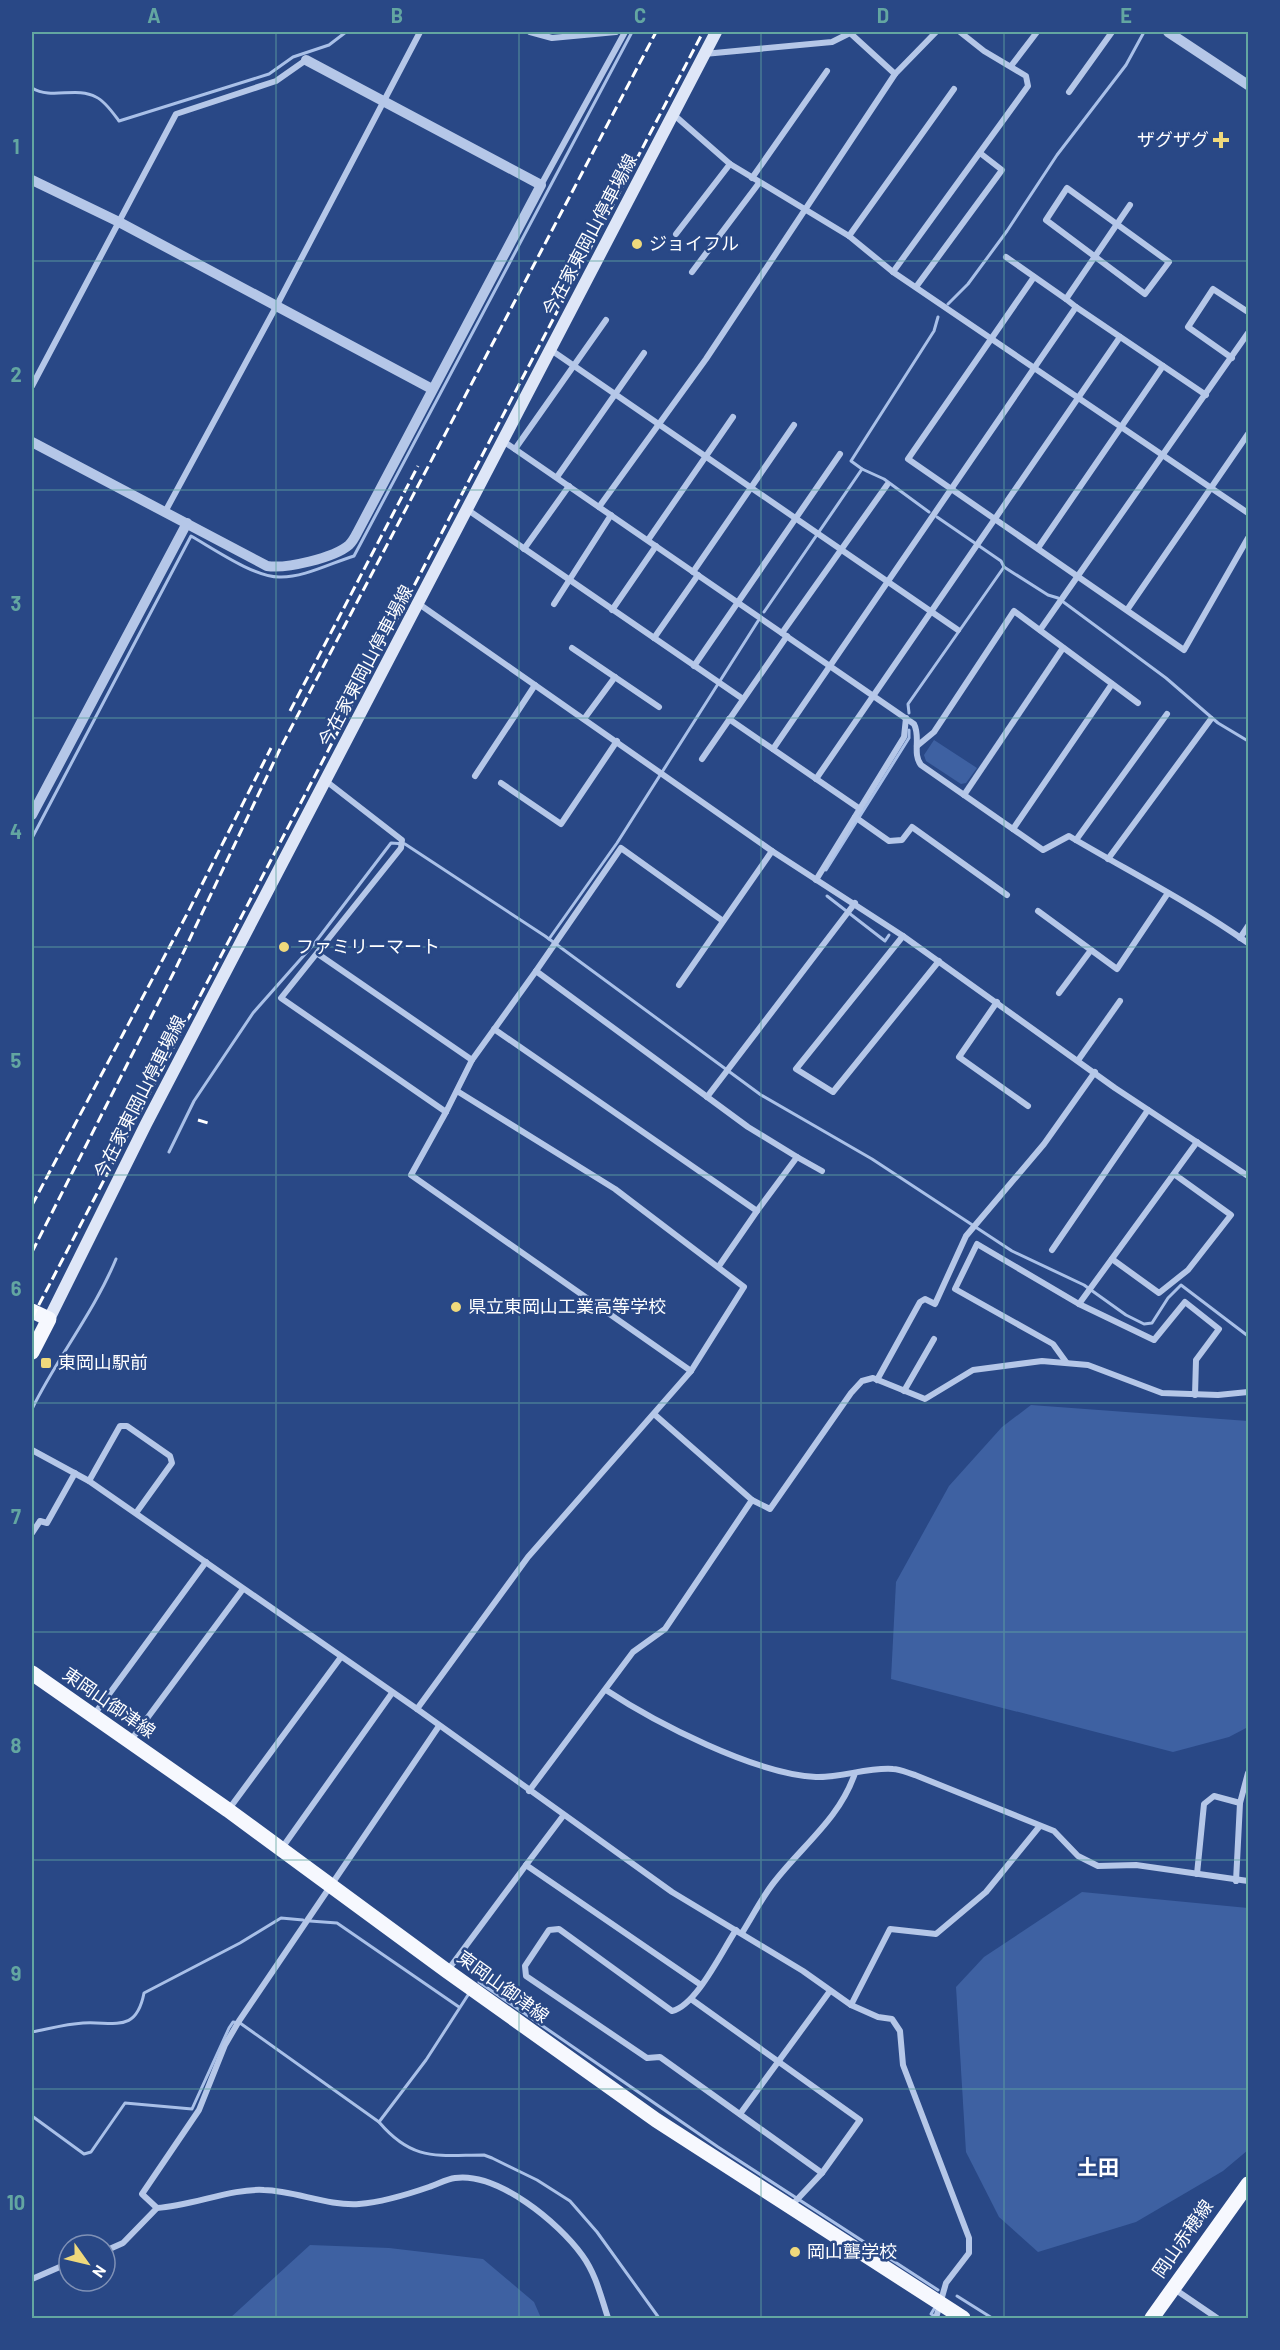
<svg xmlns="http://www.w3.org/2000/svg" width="1280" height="2350" viewBox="0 0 1280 2350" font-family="Barlow,'Noto Sans JP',sans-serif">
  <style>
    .green { fill: #3e61a2 }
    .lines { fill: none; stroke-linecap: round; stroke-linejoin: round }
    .stream { stroke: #a9c0e8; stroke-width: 3 }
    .minor { stroke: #b5c7e8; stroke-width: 6 }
    .tertiary { stroke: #b5c7e8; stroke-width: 10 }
    .secondary { stroke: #dee6f7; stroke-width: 12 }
    .primary { stroke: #f6f8fe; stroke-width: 15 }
    .rail { stroke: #fff; stroke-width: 3; stroke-dasharray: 10 4.5; stroke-linecap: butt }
    .grid { fill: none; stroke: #63a6a1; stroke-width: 1.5; stroke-opacity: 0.55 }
    .poi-dot { fill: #efd97c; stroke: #294886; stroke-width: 2 }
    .labels { text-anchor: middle; stroke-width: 5; stroke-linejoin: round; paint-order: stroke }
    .poi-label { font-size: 18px; fill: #fff; stroke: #294886; text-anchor: start }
    .street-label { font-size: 18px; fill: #fff; stroke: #294886 }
    .quarter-label { font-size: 21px; font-weight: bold; fill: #fff; stroke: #294886 }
    .neatline { fill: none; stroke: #63a6a1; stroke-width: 2 }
    .grid-label { font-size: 20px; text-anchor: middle; font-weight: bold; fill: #63a6a1 }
  </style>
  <rect width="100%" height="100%" fill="#294886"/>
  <g class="green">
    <polygon points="934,740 977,768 966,783 961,784 926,761 924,755"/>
    <polygon points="1031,1405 1248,1421 1248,1727 1229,1737 1173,1752 891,1679 896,1582 949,1486 1002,1427"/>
    <polygon points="1082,1892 1248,1908 1248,2150 1223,2171 1136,2222 1038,2252 999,2217 966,2152 956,1987 984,1957"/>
    <polygon points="310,2245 389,2248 483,2259 534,2302 541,2318 230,2318"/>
  </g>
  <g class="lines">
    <g class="stream">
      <polyline points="657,32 689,32"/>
      <path d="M32,88C52,100 76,86 96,97C105,101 113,113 119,121L269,74L293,57L329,45L346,32"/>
      <polyline points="948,304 968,284 1007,231 1057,155 1126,65 1144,32"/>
      <polyline points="862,469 884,479 929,512"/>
      <polyline points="937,517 1001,561 1004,567 1048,595 1058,598 1166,678 1218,723 1248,741"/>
      <polyline points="764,612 862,469 851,461 934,331 938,317"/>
      <polyline points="909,713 908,704 1004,567"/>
      <path d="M32,838L191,536C214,549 254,577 279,577C303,578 331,563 354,556L632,32"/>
      <polyline points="826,870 909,738 909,730"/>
      <polyline points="827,896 885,941 889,935"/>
      <polyline points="549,939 617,843 758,621"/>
      <polyline points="169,1152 194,1101 253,1013 314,944 391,843 405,844 545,936 761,1095 872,1159 1012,1251 1084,1285 1126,1315 1144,1324 1152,1323 1168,1298 1181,1285 1248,1336"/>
      <path d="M32,1409C57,1358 94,1312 116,1259"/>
      <polyline points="310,1921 337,1923 459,2007"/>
      <polyline points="479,1982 718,2147 938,2290"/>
      <path d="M32,2032C48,2029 66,2024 83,2023C114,2021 136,2034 144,1993L240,1943L281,1918L303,1920"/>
      <path d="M32,2116L84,2154L91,2152L125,2103L192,2109L229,2028L233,2022L240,2023L379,2122C413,2162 437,2155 484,2155L492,2158L537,2180L570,2201L597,2232L659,2318"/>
      <polyline points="379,2122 426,2060 468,1995"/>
      <polyline points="957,2296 992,2318"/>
      <polyline points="933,2315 931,2314 934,2309"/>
    </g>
    <g class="minor">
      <polyline points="530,32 552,38 616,32"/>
      <polyline points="849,32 895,74"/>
      <polyline points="704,54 832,42 850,33"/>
      <polyline points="1011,66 1037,32"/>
      <polyline points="1069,92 1112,32"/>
      <polyline points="673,114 730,164 849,236 893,272 1248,513"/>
      <polyline points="752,178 827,71"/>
      <polyline points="541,185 625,32"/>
      <polygon points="1067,188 1169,262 1145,294 1046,220"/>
      <polyline points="676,234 730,164"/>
      <polyline points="849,236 954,89"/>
      <polyline points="1006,257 1066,299"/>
      <polyline points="692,272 759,183"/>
      <polyline points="893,272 1028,86 1026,76 984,51 960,32"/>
      <polyline points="1034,277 908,459 1184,650 1248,538"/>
      <polyline points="916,287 1002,170 980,153"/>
      <polyline points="1076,307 1206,395"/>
      <polyline points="551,350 958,630"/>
      <polyline points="1232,358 1188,327 1213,289 1248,312"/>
      <polyline points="32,386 176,114 276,81 306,60"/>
      <path d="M503,441L914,724C921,737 912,754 921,765L1043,850L1069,836C1130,872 1191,903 1248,943"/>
      <polyline points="515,449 606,320"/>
      <polyline points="557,477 644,353"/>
      <polyline points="599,507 706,359 895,74 936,32"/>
      <polyline points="468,510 743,699"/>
      <polyline points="165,512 277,305 420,32"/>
      <polyline points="648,540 733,417"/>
      <polyline points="1038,548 1163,366"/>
      <polyline points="524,549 569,486"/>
      <polyline points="693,572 794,425"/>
      <polyline points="419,604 772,851 903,936 1115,1088 1248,1176"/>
      <polyline points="554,604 611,515"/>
      <polyline points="612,610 656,546"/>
      <polyline points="1127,610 1248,434"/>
      <polyline points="1040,630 1248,333"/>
      <polyline points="782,633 887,485"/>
      <polyline points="654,638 698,575"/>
      <polyline points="572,648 659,707"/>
      <polyline points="694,666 840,454"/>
      <polyline points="584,719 615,677"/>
      <polyline points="729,719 860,809"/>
      <polyline points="917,746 934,732 1014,611 1138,703"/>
      <polyline points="773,749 1076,307 1066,299 1130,205"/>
      <polyline points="702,759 787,636"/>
      <polyline points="475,776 535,685"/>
      <polyline points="816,779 1120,337"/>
      <polyline points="326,781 402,840 401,848 281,998 446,1112 472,1060"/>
      <polyline points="501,783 561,824 617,741"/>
      <polyline points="964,795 1063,648"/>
      <polyline points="855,817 889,841 902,840 912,827 1007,895"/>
      <polyline points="1013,829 1112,684"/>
      <polyline points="1076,840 1167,714"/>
      <polyline points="1108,859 1211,719"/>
      <polyline points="816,880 904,737 906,718"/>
      <polyline points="1038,911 1117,969 1168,893"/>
      <polyline points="903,936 796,1069 833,1092 939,961"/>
      <polyline points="1240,938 1248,926"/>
      <polyline points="318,954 472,1060 536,971 748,1127 797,1157 757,1211 494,1029"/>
      <polyline points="536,971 621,848 723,921"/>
      <polyline points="679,985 772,851"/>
      <polyline points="1059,993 1091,950"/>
      <polyline points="997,1002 959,1057 1028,1106"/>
      <polyline points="1079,1059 1120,1001"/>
      <polyline points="707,1097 855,903"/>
      <polyline points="446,1112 411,1175 691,1371"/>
      <polyline points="797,1157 822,1171"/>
      <polyline points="1052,1250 1148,1110"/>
      <polyline points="1112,1259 1159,1293 1188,1270 1231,1215 1174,1174"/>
      <polyline points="719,1266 757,1211"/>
      <polyline points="1079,1304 1197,1142"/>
      <polyline points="1066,1362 1053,1344 955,1289 977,1244 1079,1304 1154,1340 1185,1302 1219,1329 1196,1360 1195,1395"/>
      <polyline points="877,1380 920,1302 925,1299 935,1304 966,1236 1044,1144 1095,1072"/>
      <polyline points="904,1391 934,1339"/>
      <polyline points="654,1414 752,1500 770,1509 851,1393 862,1381 873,1378 925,1399 973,1370 1042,1361 1088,1365 1162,1393 1218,1395 1248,1392"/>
      <polyline points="32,1450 89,1481 417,1709 672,1892 803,1971 851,2005 878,2017 892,2019 900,2031 903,2065 969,2238 969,2253 946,2283 936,2318"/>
      <polyline points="89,1481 120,1426 127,1426 170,1456 172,1463 136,1513"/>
      <polyline points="32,1533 40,1521 47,1523 75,1473"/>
      <path d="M606,1690C656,1723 755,1774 816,1777C841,1778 868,1767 893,1769C900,1769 908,1773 915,1775L1054,1831L1078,1856L1098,1866L1136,1865L1248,1881"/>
      <polyline points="417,1709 528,1557 691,1371 744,1287 615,1189 457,1091"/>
      <polyline points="93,1716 206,1562"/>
      <polyline points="131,1740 243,1589"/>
      <polyline points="529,1791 633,1652 665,1629 752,1500"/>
      <polyline points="229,1809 341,1657"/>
      <polyline points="563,1816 526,1865 701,1985"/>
      <polyline points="282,1848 392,1693"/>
      <polyline points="1197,1874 1204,1804 1214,1796 1240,1803"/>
      <polyline points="1236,1881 1240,1803 1248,1773"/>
      <path d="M736,1930C722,1951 696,2006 672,2011L559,1929L549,1930L525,1966L526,1976L647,2058L660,2057L822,2173"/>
      <path d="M742,1933C753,1916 762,1897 775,1881C803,1845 840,1818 855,1773"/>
      <polyline points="448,1970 526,1865"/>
      <polyline points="691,1999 860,2120 822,2173 792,2205"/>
      <polyline points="851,2005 890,1929 936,1934 986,1892 1039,1827"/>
      <polyline points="740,2114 830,1991"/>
      <polyline points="157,2208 142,2194 199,2110 225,2045 239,2021 439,1726"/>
      <path d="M105,2251L123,2243L157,2208C191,2206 233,2188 264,2190C296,2191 327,2206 359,2204C383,2202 406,2195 429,2187C438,2184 447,2179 455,2178C498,2172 559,2223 582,2255C596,2274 601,2297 608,2318"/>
      <polyline points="32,2279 69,2263"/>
      <polyline points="1173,2288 1217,2318"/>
    </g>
    <g class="tertiary">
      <polyline points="1168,32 1248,85"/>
      <polyline points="32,180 119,222 432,389"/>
      <path d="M32,442L267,566C286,569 334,558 349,545C352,542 355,537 357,533L541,185L306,60"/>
      <polyline points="32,815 187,523"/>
    </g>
    <polyline class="secondary" points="49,1319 146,1124 716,32"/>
    <g class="primary">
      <polyline points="32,1311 49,1319 32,1352"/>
      <polyline points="32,1673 228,1810 447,1971 656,2120 963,2318"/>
      <polyline points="1152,2318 1248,2184"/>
    </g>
    <g class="rail">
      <polyline points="290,711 418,466"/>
      <polyline points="198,1120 208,1123"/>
      <polyline points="32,1205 187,914 271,748"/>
      <polyline points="32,1252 175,970 280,749 656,32"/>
      <polyline points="32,1318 703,32"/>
    </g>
  </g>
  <path class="grid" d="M276,32V2318M519,32V2318M761,32V2318M1004,32V2318M32,261H1248M32,490H1248M32,718H1248M32,947H1248M32,1175H1248M32,1403H1248M32,1632H1248M32,1860H1248M32,2089H1248"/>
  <g class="poi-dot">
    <path d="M1218 131h6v6h6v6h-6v6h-6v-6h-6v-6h6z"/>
    <circle cx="637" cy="244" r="6"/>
    <circle cx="284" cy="947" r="6"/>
    <circle cx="456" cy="1307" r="6"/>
    <rect x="40" y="1357" width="12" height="12" rx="3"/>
    <circle cx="795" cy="2252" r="6"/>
  </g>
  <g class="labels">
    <g class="poi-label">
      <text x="1209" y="146" text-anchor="end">ザグザグ</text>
      <text x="649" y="250">ジョイフル</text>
      <text x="296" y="953">ファミリーマート</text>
      <text x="468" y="1313">県立東岡山工業高等学校</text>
      <text x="58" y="1369">東岡山駅前</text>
      <text x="807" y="2258">岡山聾学校</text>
    </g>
    <g class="street-label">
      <text transform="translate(590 235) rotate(-62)" y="6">今在家東岡山停車場線</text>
      <text transform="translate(366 666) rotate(-62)" y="6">今在家東岡山停車場線</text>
      <text transform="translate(140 1097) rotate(-63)" y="6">今在家東岡山停車場線</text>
      <text transform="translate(109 1703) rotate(35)" y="6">東岡山御津線</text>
      <text transform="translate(503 1987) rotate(36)" y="6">東岡山御津線</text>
      <text transform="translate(1183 2239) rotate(-55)" y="6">岡山赤穂線</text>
    </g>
    <g class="quarter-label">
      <text x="1098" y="2175">土田</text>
    </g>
  </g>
  <rect width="1280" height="2350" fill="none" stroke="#294886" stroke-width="66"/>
  <g transform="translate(87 2263) rotate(124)"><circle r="28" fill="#294886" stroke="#7f91b6" stroke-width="1.5"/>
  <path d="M0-4.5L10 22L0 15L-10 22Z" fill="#efd97c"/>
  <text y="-9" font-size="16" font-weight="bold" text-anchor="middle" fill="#ffffff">N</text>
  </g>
  <rect x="33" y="33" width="1214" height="2284" class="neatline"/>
  <g class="grid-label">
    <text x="154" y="23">A</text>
    <text x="397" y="23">B</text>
    <text x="640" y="23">C</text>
    <text x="883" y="23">D</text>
    <text x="1126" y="23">E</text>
    <text x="16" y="154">1</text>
    <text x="16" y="382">2</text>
    <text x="16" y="611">3</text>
    <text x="16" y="839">4</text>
    <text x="16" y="1068">5</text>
    <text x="16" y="1296">6</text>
    <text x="16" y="1524">7</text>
    <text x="16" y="1753">8</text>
    <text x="16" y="1981">9</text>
    <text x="16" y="2210">10</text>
  </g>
</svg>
